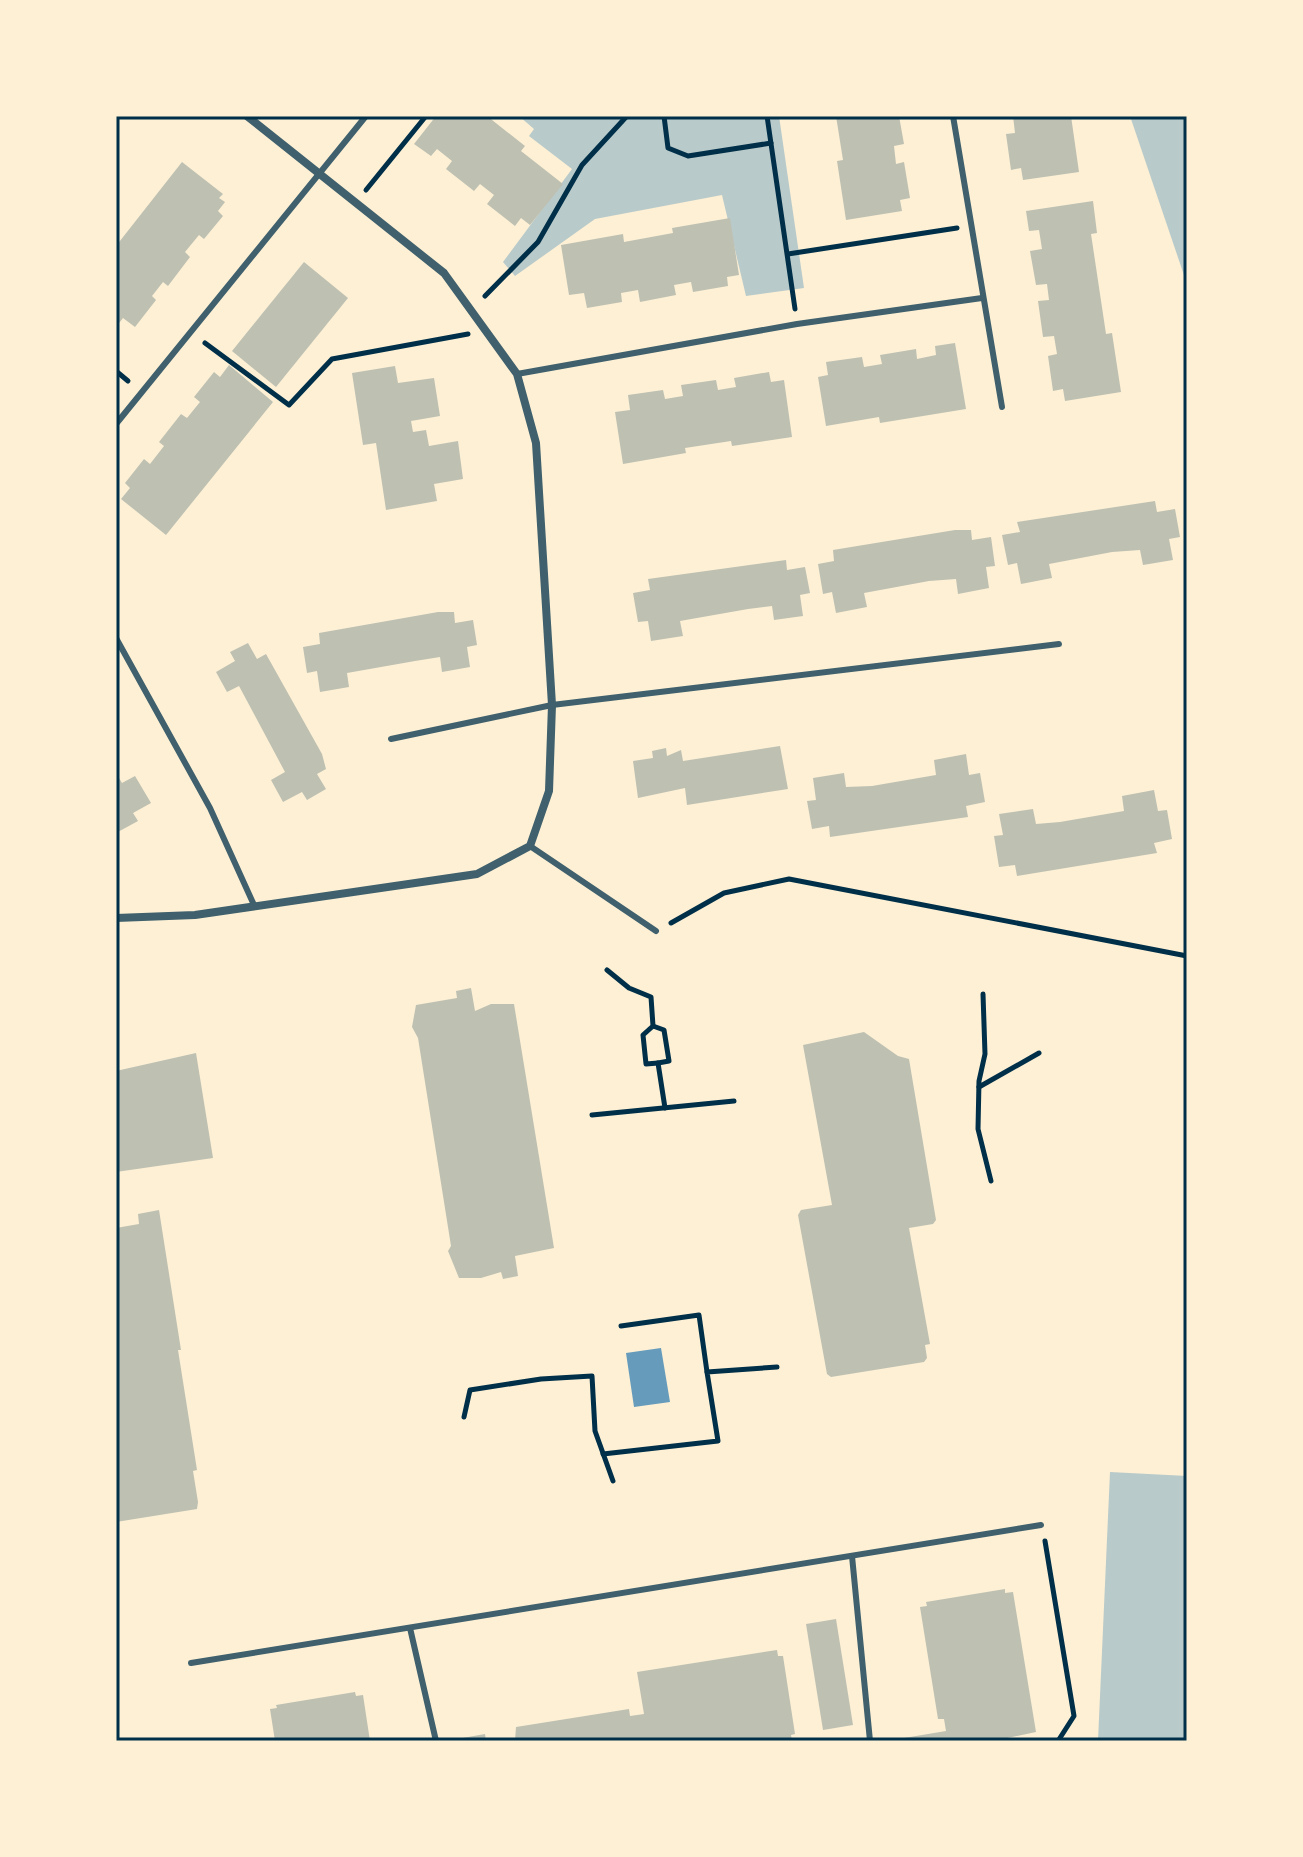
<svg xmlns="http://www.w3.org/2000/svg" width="1303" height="1857" viewBox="0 0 1303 1857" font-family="Montserrat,sans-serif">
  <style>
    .green { fill: #b9caca }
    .water { fill: #669bbc }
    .building { fill: #bec0b2 }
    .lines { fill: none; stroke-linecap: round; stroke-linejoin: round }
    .path { stroke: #003049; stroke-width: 5 }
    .service { stroke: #3f606c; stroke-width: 6 }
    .minor { stroke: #3f606c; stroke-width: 8 }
    .neatline { fill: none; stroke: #003049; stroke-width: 3 }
  </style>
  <rect width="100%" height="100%" fill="#fdf0d5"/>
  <g class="green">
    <polygon points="519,116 779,116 804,288 746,296 722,195 595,219 515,276 503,262 572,169 529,136 534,129"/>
    <polygon points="1130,116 1187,116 1187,284"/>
    <polygon points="1110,1472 1187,1476 1186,1741 1098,1741"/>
  </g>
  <polygon class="water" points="661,1348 670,1402 634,1407 626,1353"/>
  <g class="building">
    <polygon points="436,116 487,116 525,146 521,151 563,184 530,225 521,218 515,226 487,204 494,195 480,184 474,191 446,169 452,161 437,149 431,156 414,144"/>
    <polygon points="836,116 899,116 904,144 894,146 896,164 904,162 910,198 900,200 902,211 846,220 837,161 843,160"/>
    <polygon points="1013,116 1071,116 1079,172 1023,180 1021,168 1011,170 1006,134 1015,133"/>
    <polygon points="182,162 223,194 219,198 225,202 218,211 223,216 204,239 199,235 185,252 190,257 168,286 163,282 152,296 156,300 135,327 123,318 116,327 116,246"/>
    <polygon points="1093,201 1097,233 1091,234 1106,334 1112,333 1121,392 1065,401 1063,389 1053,391 1048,356 1057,354 1054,336 1043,337 1038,301 1049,300 1047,284 1036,285 1030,251 1042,249 1039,230 1029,231 1026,211"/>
    <polygon points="730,218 739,275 727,277 728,286 693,292 691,282 674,285 676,295 640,302 638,290 621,293 622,302 587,308 584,293 569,295 561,245 623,234 624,242 673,233 672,228"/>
    <polygon points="304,262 348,298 276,387 232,351"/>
    <polygon points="955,343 966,409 880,423 879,417 826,426 818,377 828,375 826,362 862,357 864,367 882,364 880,355 916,349 917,359 936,355 935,346"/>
    <polygon points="229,365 273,402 166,535 121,499 130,488 125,483 144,459 150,464 164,446 159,442 181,414 187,418 200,402 194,397 214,372 220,377"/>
    <polygon points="395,366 398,383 434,378 440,416 411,421 413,432 426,430 429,446 458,441 463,479 434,484 437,501 386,510 376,443 363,445 352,373"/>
    <polygon points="769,372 771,382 784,380 792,437 732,446 731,441 685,448 686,453 623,464 615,412 630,410 628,395 663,390 665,399 683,396 681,385 716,380 718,390 736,387 734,378"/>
    <polygon points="1155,501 1157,512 1175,509 1180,537 1169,539 1173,560 1143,565 1140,550 1112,552 1049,564 1052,578 1021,584 1017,563 1008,565 1002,535 1020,532 1017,522"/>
    <polygon points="955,530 971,530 972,540 991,537 995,566 986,567 989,588 958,594 956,579 929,581 864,593 867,607 836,613 832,592 823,594 818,564 834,561 833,550"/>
    <polygon points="786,560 787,570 805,567 810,593 800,595 803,616 774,620 772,606 748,609 680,621 683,636 651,641 648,621 638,622 633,593 650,590 648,579"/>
    <polygon points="438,612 454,612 455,623 473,620 477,645 467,647 470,667 442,672 440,657 415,661 347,673 349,687 320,692 317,671 307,673 303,647 320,644 319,633"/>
    <polygon points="248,643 257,659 266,654 322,754 326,769 317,774 326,789 307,800 302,792 283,802 271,780 285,772 239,686 227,692 216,672 235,661 230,652"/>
    <polygon points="780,746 788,789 687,805 685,788 638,798 633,761 653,758 652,751 666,748 667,756 681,750 683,761"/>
    <polygon points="966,754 969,775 980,773 985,802 966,806 968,817 830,837 829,826 812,829 807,801 816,800 813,778 844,773 846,787 872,786 936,775 934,760"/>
    <polygon points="116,773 122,783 135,776 151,803 133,813 138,821 116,833"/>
    <polygon points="1154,790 1158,811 1167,810 1172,839 1154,843 1157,853 1017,876 1015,865 999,867 994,836 1003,835 999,814 1033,809 1036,824 1060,822 1124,811 1122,796"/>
    <polygon points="471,988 475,1011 491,1004 514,1004 554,1248 515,1256 518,1276 503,1279 501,1272 481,1278 459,1278 448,1251 451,1246 418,1038 412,1027 416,1005 457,998 456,991"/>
    <polygon points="864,1032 898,1056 909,1059 936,1220 933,1224 909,1228 930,1344 925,1345 927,1358 924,1362 831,1377 827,1374 798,1215 801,1210 832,1205 803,1045"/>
    <polygon points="196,1053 213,1158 116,1172 116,1071"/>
    <polygon points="159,1210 181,1350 178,1350 197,1470 193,1471 198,1502 197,1509 116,1522 116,1228 139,1224 138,1214"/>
    <polygon points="1005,1589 1005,1593 1013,1592 1036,1732 993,1741 905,1741 904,1738 946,1731 944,1719 938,1719 920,1607 927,1606 926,1602"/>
    <polygon points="836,1619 853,1725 823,1730 806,1624"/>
    <polygon points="777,1650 778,1656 783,1656 795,1734 791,1735 792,1741 515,1741 516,1727 629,1709 630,1716 644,1714 637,1672"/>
    <polygon points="355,1692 356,1696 363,1695 370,1741 275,1741 270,1709 277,1708 276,1705"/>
    <polygon points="485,1734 486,1741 457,1741 457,1739"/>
  </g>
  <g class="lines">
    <g class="path">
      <polyline points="664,116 668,148 688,156 771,143"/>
      <polyline points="767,116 795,309"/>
      <polyline points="366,190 426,116"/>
      <polyline points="788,254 957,228"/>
      <polyline points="485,296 538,242 582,165 627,116"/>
      <polyline points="205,343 289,405 332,359 468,334"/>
      <polyline points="116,371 128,381"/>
      <polyline points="671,923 724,893 789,879 1187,956"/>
      <polyline points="607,970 629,988 651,997 653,1026 643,1035 646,1064 658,1063 665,1108"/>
      <polyline points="983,994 985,1054 979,1081 978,1129 991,1181"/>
      <polyline points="653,1026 664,1030 669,1061 658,1063"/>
      <polyline points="979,1087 1039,1053"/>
      <polyline points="592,1115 734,1101"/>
      <polyline points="621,1326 699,1315 707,1372"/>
      <polyline points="464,1417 470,1390 541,1379 592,1376 595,1431 613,1481"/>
      <polyline points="603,1454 718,1441 707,1372 777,1367"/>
      <polyline points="1045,1541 1074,1716 1058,1741"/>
    </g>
    <g class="service">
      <polyline points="953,116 1002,407"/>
      <polyline points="517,374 797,324 982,298"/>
      <polyline points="116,424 366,116"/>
      <polyline points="116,638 210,808 254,905"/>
      <polyline points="391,739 552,705 1059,644"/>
      <polyline points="530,846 656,931"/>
      <polyline points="852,1556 870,1741"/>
      <polyline points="410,1628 436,1741"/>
      <polyline points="191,1663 1041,1525"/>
    </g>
    <polyline class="minor" points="116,918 195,915 477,874 530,846 549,791 552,705 536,443 517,374 444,273 247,116"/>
  </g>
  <rect width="1303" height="1857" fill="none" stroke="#fdf0d5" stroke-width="236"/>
  <rect x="118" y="118" width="1067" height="1621" class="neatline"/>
</svg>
